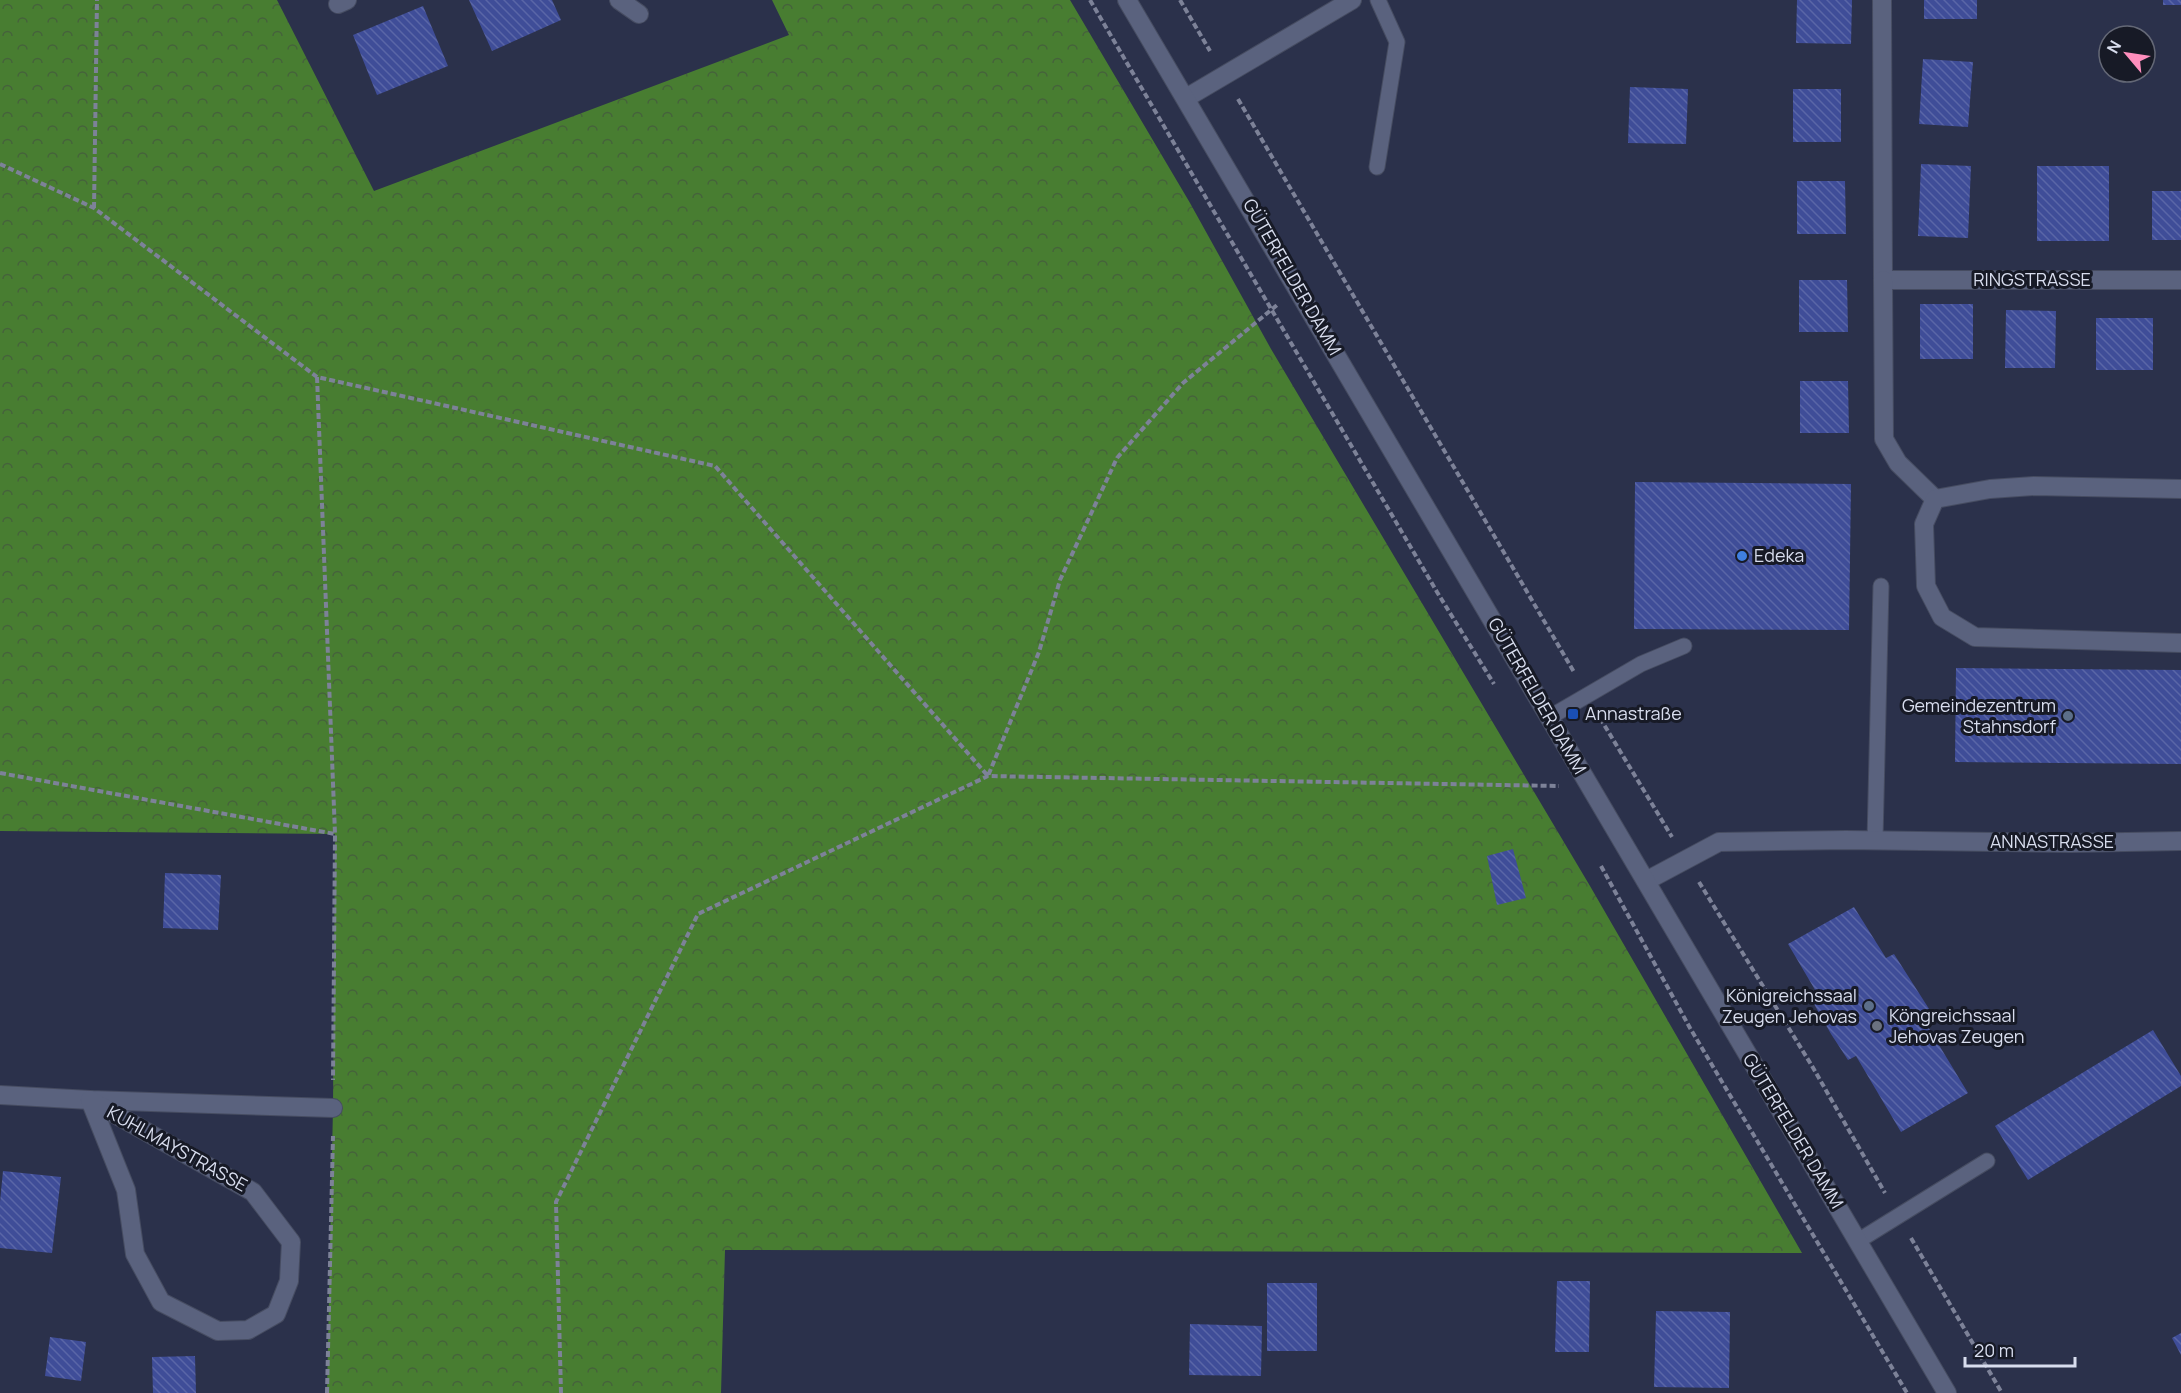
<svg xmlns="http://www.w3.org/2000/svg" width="2181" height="1393" viewBox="0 0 2181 1393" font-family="Manrope,sans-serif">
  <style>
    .forest { fill: url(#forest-crowns) }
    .building { fill: url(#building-back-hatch) }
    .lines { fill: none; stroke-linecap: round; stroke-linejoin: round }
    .service-casing { stroke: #464c61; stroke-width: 17 }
    .minor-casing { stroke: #464c61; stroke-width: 20 }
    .tertiary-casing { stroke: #464c61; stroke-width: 20 }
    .path { stroke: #7d8298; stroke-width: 4; stroke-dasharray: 6 3; stroke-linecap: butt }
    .service { stroke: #5a627e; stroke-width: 15 }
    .minor { stroke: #5a627e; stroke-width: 18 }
    .tertiary { stroke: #5a627e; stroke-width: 18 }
    .shop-dot { fill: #3f7fe0; stroke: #171a26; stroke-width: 2 }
    .transit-dot { fill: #1a4fb4; stroke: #171a26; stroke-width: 2 }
    .service-dot { fill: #5c6f8a; stroke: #171a26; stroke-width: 2 }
    .worship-dot { fill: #6b7280; stroke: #171a26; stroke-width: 2 }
    .labels { text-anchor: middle; stroke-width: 6; stroke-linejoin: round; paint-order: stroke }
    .street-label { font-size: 18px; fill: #d8ddee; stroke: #171a26 }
    .poi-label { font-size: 18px; fill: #d8ddee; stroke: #171a26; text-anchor: start }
  </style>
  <defs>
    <pattern id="forest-crowns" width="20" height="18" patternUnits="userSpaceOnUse" patternTransform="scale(1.5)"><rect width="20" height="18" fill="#487d31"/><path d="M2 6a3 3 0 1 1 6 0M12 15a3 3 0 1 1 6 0" fill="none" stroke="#45623b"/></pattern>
    <pattern id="building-back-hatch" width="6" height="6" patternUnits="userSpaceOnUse" patternTransform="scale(1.5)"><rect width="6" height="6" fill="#3f4d98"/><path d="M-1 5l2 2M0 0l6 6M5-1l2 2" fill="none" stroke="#5a66a7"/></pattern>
  </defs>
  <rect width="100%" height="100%" fill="#2b314b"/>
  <polygon class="forest" points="0,0 277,0 374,191 789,35 772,0 1070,0 1190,203 1271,349 1590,886 1802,1253 725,1250 721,1393 327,1393 333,1108 335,834 0,831"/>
  <g class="building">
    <polygon points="469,0 552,0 561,20 492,51"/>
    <polygon points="1797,0 1852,0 1851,44 1796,43"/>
    <rect x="1924" y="0" width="53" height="19"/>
    <rect x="2163" y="0" width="18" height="5"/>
    <polygon points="423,6 448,66 377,95 353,35"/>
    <polygon points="1923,59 1973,62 1968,127 1919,124"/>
    <polygon points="1630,87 1688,89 1686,144 1628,143"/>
    <rect x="1793" y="89" width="48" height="53"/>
    <polygon points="1921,164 1971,166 1968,238 1918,236"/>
    <rect x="2037" y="166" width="72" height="75"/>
    <polygon points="1797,181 1845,181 1846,234 1797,234"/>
    <rect x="2152" y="191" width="29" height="49"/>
    <polygon points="1799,280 1847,280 1848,332 1799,332"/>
    <rect x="1920" y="304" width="53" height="55"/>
    <polygon points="2006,310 2056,311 2055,368 2005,368"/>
    <rect x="2096" y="318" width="57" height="52"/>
    <polygon points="1800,381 1848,381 1849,433 1800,433"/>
    <polygon points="1635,482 1851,484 1849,630 1634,629"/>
    <polygon points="1956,668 2181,670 2181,764 1955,762"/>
    <polygon points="1513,849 1526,898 1497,905 1487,856"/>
    <polygon points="165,873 221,875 218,930 163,928"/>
    <polygon points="1854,907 1886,958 1894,954 1931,1012 1922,1017 1968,1093 1901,1132 1856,1056 1848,1060 1831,1034 1814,1004 1821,1000 1788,944"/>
    <polygon points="2153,1030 2181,1076 2181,1086 2028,1180 1995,1126"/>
    <polygon points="3,1171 61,1177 52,1253 0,1248 0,1202"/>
    <polygon points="1557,1281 1590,1281 1589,1352 1555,1352"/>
    <rect x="1267" y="1283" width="50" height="68"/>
    <polygon points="1656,1311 1730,1312 1729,1388 1654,1387"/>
    <polygon points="1190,1324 1262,1326 1261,1376 1189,1375"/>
    <polygon points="2181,1333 2181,1355 2172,1338"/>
    <polygon points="50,1337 86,1342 81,1381 45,1376"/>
    <polygon points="195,1356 196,1393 153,1393 152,1357"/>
  </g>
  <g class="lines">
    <defs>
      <g id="service">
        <polyline points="1377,167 1397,42 1378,0"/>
        <polyline points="1550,717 1641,664 1684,646"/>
        <polyline points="1875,840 1881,586"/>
        <polyline points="1858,1241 1987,1161"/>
      </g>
      <g id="minor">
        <polyline points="619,0 639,14"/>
        <polyline points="1882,0 1883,280 2181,280"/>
        <polyline points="338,4 347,0"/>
        <polyline points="1186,98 1352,0"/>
        <polyline points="1883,280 1884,439 1898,463 1935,499"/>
        <polyline points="2181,489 2034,486 1990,489 1935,499 1924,524 1926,586 1942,617 1975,637 2181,643"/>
        <polyline points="1646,881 1719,842 1846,840 2071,843 2181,841"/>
        <polyline points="0,1095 90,1100 333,1108"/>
        <polygon points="90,1100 253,1192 291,1242 289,1281 276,1314 248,1330 218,1331 161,1302 135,1254 126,1190"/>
      </g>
      <polyline id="tertiary" points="1127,0 1947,1393"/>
    </defs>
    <use href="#service" class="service-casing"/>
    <use href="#minor" class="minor-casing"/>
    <use href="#tertiary" class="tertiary-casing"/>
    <g class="path">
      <polyline points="1090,0 1437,592 1494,684"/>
      <polyline points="1180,0 1210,51"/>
      <polyline points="1238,99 1574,672"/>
      <polyline points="0,164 94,208 317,377 715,466 988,776 1039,652 1060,580 1117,458 1183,383 1277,305"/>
      <polyline points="94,208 97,0"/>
      <polyline points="317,377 335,834"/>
      <polyline points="1600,718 1672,837"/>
      <polyline points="0,773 335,834 333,1080"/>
      <polyline points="1601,866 1690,1028 1907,1393"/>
      <polyline points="1699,882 1812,1066 1885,1193"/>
      <polyline points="1911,1238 2002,1393"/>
      <polyline points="327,1393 333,1136"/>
      <polyline points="561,1393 556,1202 698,914 988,776 1559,786"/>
    </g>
    <use href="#service" class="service"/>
    <use href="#minor" class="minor"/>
    <use href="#tertiary" class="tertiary"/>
  </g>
  <circle class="shop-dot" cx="1742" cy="556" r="6"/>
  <rect class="transit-dot" x="1567" y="708" width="12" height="12" rx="3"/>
  <g class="service-dot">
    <circle cx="2068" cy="716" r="6"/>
    <circle cx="1869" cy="1006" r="6"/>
  </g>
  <circle class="worship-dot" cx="1877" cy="1026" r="6"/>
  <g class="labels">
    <g class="street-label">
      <text transform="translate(1292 277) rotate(60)" y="6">GÜTERFELDER DAMM</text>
      <text x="2032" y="286">RINGSTRASSE</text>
      <text transform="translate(1537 696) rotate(60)" y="6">GÜTERFELDER DAMM</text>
      <text x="2052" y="848">ANNASTRASSE</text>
      <text transform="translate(1793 1131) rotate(59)" y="6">GÜTERFELDER DAMM</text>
      <text transform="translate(177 1149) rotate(29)" y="6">KUHLMAYSTRASSE</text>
    </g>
    <g class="poi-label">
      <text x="1754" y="562">Edeka</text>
      <text x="2056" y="712" text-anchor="end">Gemeindezentrum<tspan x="2056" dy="21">Stahnsdorf</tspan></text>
      <text x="1585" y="720">Annastraße</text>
      <text x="1857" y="1002" text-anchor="end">Königreichssaal<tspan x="1857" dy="21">Zeugen Jehovas</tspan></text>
      <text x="1889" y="1022">Köngreichssaal<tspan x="1889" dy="21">Jehovas Zeugen</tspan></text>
    </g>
  </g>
  <g transform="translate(2127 54) rotate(299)"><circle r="28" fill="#171a26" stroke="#646876" stroke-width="1.5"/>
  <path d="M0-4.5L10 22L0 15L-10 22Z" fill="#fe8ebd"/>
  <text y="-9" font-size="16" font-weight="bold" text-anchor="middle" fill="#d8ddee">N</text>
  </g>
  <path d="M1965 1357v9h110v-9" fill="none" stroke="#d8ddee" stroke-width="3"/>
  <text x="1974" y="1357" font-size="18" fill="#d8ddee" stroke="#171a26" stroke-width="4.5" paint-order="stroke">20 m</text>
</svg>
